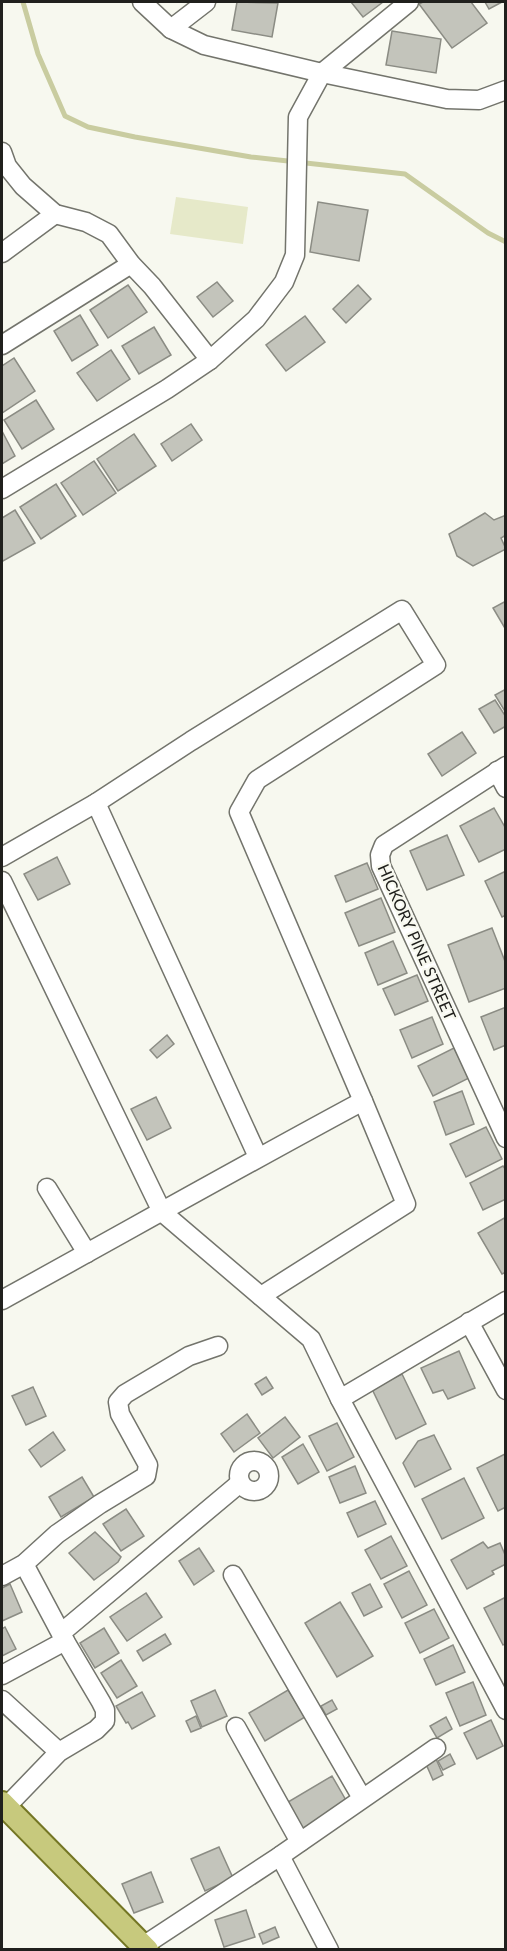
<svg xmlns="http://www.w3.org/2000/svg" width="507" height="1951" viewBox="0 0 507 1951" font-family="Lato,sans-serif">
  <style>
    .green { fill: #e6e9c9 }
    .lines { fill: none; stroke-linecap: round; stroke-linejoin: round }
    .stream { stroke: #c9cca0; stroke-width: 5 }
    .building { fill: #c3c4bb; stroke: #8b8c84; stroke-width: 1.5 }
    .minor-casing { stroke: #73746c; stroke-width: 21 }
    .major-casing { stroke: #747624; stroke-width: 26 }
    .minor { stroke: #fff; stroke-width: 18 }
    .major { stroke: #c7c97d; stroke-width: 22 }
    .labels { text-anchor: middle; stroke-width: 4.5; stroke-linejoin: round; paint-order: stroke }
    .street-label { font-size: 16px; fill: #20201d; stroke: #f7f8ef }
  </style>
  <rect width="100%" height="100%" fill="#f7f8ef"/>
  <polygon class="green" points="176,197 248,207 243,244 170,234"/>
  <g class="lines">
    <polyline class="stream" points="23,2 38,54 65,116 88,127 135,137 251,157 405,174 488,233 506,242"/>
  </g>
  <g class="building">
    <polygon points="237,2 278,3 272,37 232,30"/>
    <polygon points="351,2 383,2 363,17"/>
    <polygon points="423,2 471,2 487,23 452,48 419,4"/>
    <polygon points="485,2 502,2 489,9"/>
    <polygon points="392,31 441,39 436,73 386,65"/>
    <polygon points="318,202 368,210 359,261 310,252"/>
    <polygon points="217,282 233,301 213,317 197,297"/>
    <polygon points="128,285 147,312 108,338 90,310"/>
    <polygon points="358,285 371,299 346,323 333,309"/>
    <polygon points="80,315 98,345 72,361 54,331"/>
    <polygon points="305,316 325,342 286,371 266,345"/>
    <polygon points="154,327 171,355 139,374 122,346"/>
    <polygon points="111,350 130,379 97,401 77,373"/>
    <polygon points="14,358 35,391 2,413 2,366"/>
    <polygon points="36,400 54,429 22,449 4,420"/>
    <polygon points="191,424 202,440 172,461 161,444"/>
    <polygon points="2,431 15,456 2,464"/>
    <polygon points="134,434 156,466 118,491 97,459"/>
    <polygon points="94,461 116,493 83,515 61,483"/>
    <polygon points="56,484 76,516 41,539 20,507"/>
    <polygon points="15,510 35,543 3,561 2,559 2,518"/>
    <polygon points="485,513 494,520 506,515 506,535 501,538 506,549 473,566 457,556 449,534"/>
    <polygon points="506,601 506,630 493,608"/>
    <polygon points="506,689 506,713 495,695"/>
    <polygon points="495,700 506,717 506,726 494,733 479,709"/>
    <polygon points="462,732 476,753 442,776 428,754"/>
    <polygon points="494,808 506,829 506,849 479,862 460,826"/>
    <polygon points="447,835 464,875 427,890 410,851"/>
    <polygon points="57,857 70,884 38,900 24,874"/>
    <polygon points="367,863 378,889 346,902 335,876"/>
    <polygon points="506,871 506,915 502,917 485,881"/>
    <polygon points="381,898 395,932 359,946 345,913"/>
    <polygon points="492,928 506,964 506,988 469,1002 448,945"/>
    <polygon points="393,941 407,973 378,985 365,953"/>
    <polygon points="417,975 428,1001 395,1015 383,989"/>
    <polygon points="506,1007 506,1045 494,1050 481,1017"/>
    <polygon points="432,1017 443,1044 412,1058 400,1030"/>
    <polygon points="167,1035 174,1044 157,1058 150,1050"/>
    <polygon points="454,1048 469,1078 433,1096 418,1066"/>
    <polygon points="462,1091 474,1124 446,1135 434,1102"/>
    <polygon points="156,1097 171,1128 147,1140 131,1109"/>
    <polygon points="486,1127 502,1159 466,1177 450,1144"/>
    <polygon points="503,1166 506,1170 506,1199 483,1210 470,1183"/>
    <polygon points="506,1217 506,1272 502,1274 478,1233"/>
    <polygon points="459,1351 475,1388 448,1399 443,1390 433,1393 421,1368"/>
    <polygon points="402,1374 426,1424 396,1439 372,1389"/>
    <polygon points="266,1377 273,1388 262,1395 255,1384"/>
    <polygon points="33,1387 46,1416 26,1425 12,1396"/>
    <polygon points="247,1414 260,1433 234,1452 221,1434"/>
    <polygon points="285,1417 300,1437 273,1458 258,1438"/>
    <polygon points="337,1423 354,1457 327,1471 309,1436"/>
    <polygon points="53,1432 65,1450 41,1467 29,1450"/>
    <polygon points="434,1435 451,1469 415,1487 403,1463 418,1441"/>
    <polygon points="303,1444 319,1472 298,1484 282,1457"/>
    <polygon points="505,1454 506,1507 498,1511 477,1468"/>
    <polygon points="355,1466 366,1493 340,1503 329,1477"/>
    <polygon points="82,1477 94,1497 61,1517 49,1497"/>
    <polygon points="464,1478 484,1518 442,1539 422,1499"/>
    <polygon points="375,1501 386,1524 358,1537 347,1513"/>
    <polygon points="126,1509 144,1536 121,1551 103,1524"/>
    <polygon points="95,1532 121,1557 118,1562 94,1580 69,1553"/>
    <polygon points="391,1536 407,1566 381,1579 365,1550"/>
    <polygon points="483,1542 488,1548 500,1543 506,1557 506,1564 492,1571 494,1574 467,1589 451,1560"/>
    <polygon points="199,1548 214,1571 194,1585 179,1561"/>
    <polygon points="409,1571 427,1605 402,1618 384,1584"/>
    <polygon points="10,1584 22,1612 2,1621 2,1588"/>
    <polygon points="370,1584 382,1607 364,1616 352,1593"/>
    <polygon points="146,1593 162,1617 127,1641 110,1617"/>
    <polygon points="506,1597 506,1643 503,1645 484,1608"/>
    <polygon points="340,1602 373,1656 337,1677 305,1623"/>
    <polygon points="434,1609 449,1638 420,1653 405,1623"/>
    <polygon points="5,1627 16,1649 2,1656 2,1629"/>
    <polygon points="104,1628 119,1653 95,1668 80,1643"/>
    <polygon points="165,1634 171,1644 143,1661 137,1651"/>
    <polygon points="453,1645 465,1672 436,1685 424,1659"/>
    <polygon points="121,1660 137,1686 117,1698 101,1673"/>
    <polygon points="473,1682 486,1715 460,1726 446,1693"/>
    <polygon points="215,1690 227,1716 202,1727 191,1701"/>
    <polygon points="288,1690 305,1717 265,1741 249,1713"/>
    <polygon points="142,1692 155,1716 132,1729 128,1722 126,1723 116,1706"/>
    <polygon points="332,1700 337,1709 326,1715 321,1706"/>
    <polygon points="196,1716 201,1728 191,1732 186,1721"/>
    <polygon points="446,1717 452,1729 437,1738 430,1726"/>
    <polygon points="491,1720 503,1746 477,1759 464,1733"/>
    <polygon points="450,1754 455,1764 443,1770 438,1761"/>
    <polygon points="436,1759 443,1775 433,1780 426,1764"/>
    <polygon points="332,1776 347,1802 299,1831 283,1805"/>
    <polygon points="219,1847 233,1878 205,1891 191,1859"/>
    <polygon points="151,1872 163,1902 134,1913 122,1884"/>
    <polygon points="246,1910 255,1937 224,1947 215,1920"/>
    <polygon points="275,1927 279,1937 263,1944 259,1934"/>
  </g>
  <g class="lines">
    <defs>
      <g id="minor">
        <polyline points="142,2 171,29 204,45 322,73 447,99 479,100 506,90"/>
        <polyline points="171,29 206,2"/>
        <polyline points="2,152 7,166 23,186 55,214 86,222 109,234 131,264 152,286 210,360"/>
        <polyline points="2,253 55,214"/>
        <polyline points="2,345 131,264"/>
        <polyline points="2,489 167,389 210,360 256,319 284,282 295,255 298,117 322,73 409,2"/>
        <polyline points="506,766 384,845 380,855 381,866 506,1138"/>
        <polyline points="497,771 506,788"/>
        <polyline points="96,803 258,1157"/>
        <polyline points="2,857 96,803 191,741 402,610 436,665 257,780 239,812 363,1101 406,1204 261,1296"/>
        <polyline points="2,881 162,1212 311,1339 340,1399 506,1710"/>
        <polyline points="47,1188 87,1253"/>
        <path d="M2,1300C122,1234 242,1166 363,1101"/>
        <polyline points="469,1322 506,1390"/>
        <polyline points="340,1399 506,1301"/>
        <circle cx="254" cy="1476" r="15"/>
        <polyline points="233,1575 362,1798"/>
        <polyline points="2,1576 24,1564 57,1534 100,1504 146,1476 148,1465 120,1414 118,1402 125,1394 189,1356 218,1346"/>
        <polyline points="61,1633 240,1483"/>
        <polyline points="2,1675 65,1641"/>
        <polyline points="2,1700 59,1752"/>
        <polyline points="236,1727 300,1842"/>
        <polyline points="6,1807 59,1752 96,1730 105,1721 105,1710 101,1702 65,1641 24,1564"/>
        <polyline points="280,1856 329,1950"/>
        <polyline points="143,1946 280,1856 436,1748"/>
      </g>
      <polyline id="major" points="2,1803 147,1950"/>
    </defs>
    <use href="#minor" class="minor-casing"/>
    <use href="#major" class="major-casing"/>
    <use href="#minor" class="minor"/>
    <use href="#major" class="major"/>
  </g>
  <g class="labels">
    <g class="street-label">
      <text transform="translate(417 942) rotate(66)" y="6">HICKORY PINE STREET</text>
    </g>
  </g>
  <rect width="507" height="1951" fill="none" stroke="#20201d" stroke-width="6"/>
</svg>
